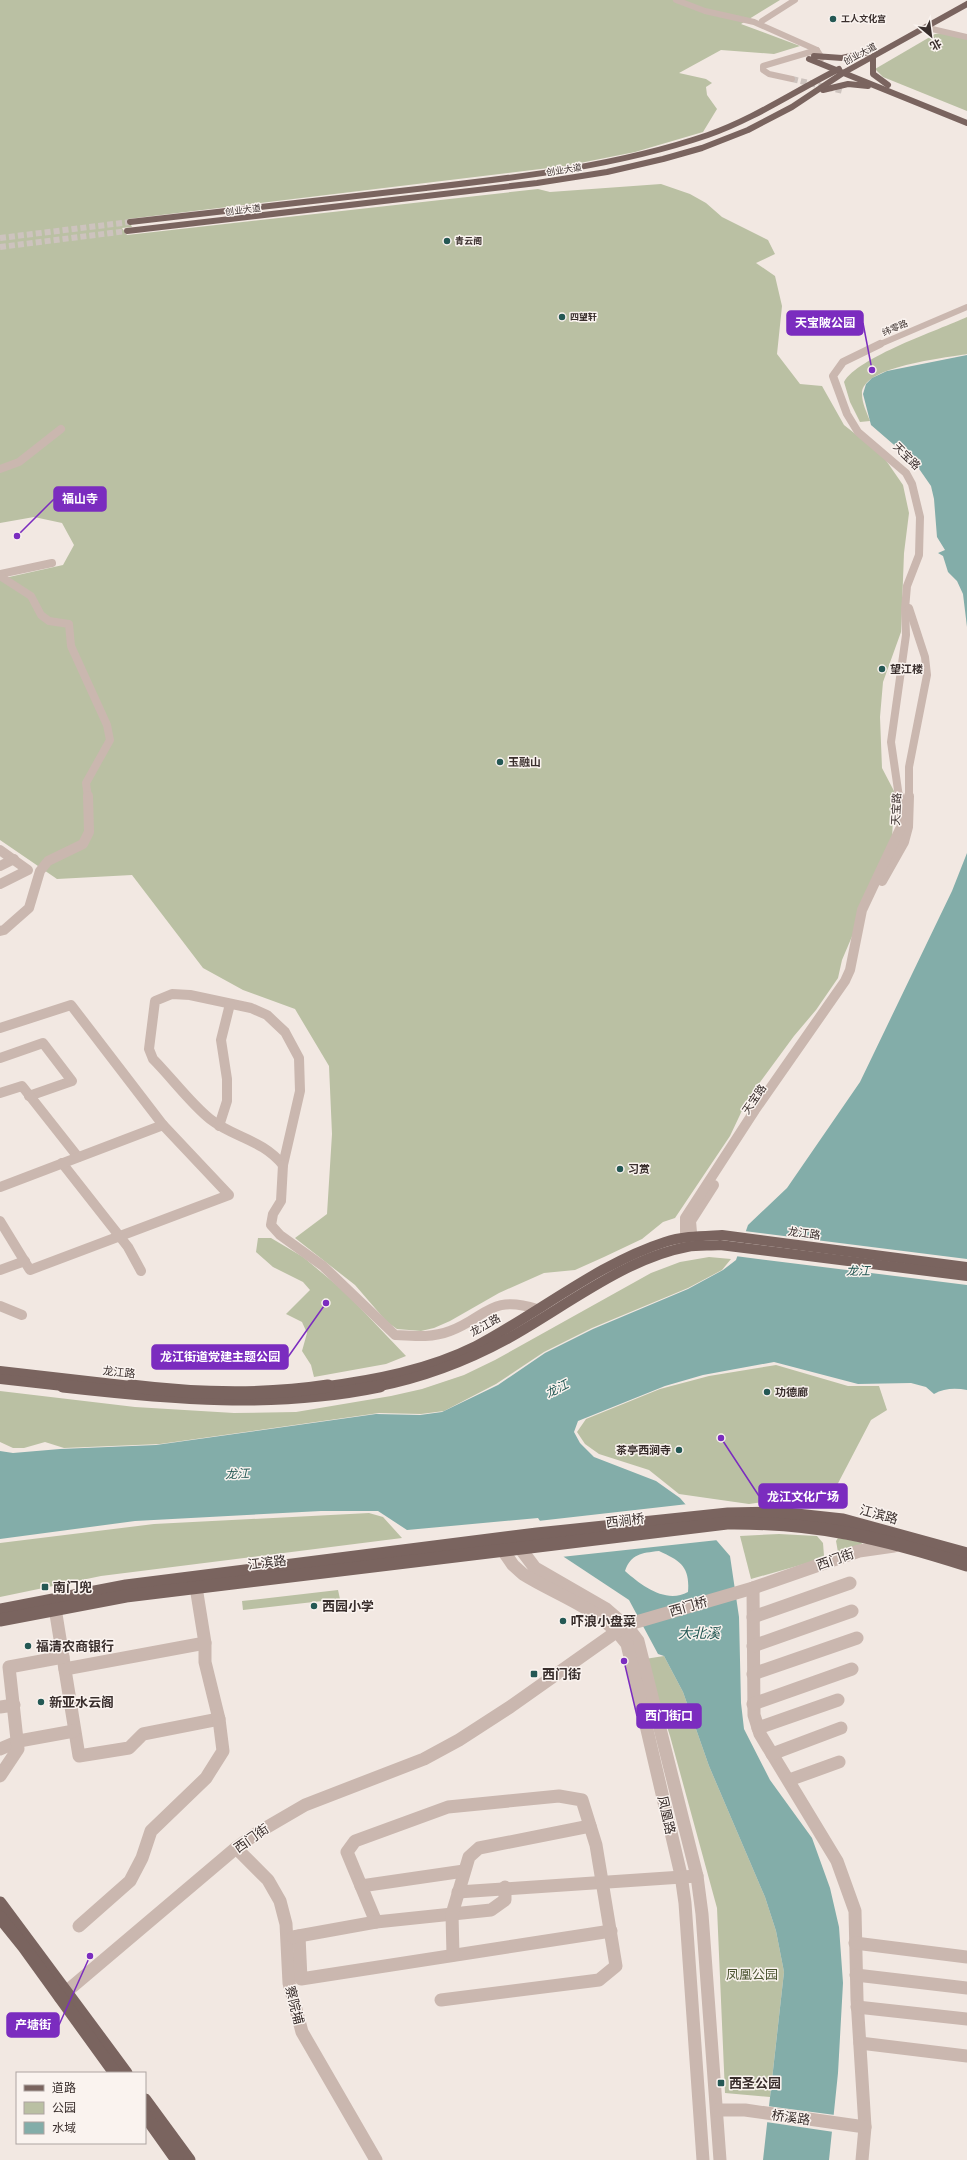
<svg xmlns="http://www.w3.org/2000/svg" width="967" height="2160" viewBox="0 0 967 2160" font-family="'Fira Sans','Noto Sans SC',sans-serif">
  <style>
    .green { fill: #bac0a3 }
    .water { fill: #83ada9; fill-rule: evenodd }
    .pier { fill: #f2e8e2 }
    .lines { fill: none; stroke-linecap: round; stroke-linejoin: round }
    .minor-tunnel { stroke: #cdc3be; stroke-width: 6; stroke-dasharray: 6 3; stroke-linecap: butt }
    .major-tunnel { stroke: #cdc3be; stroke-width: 6; stroke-dasharray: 6 3; stroke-linecap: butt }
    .minor-far3 { stroke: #cab7af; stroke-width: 6 }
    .minor-far2 { stroke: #cab7af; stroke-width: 8 }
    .minor-far1 { stroke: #cab7af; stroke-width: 10 }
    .minor { stroke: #cab7af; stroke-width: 13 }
    .major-far2 { stroke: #7a645f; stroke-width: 6 }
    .major-far1 { stroke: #7a645f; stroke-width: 10 }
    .major { stroke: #7a645f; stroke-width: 13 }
    .poi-dot { fill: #245854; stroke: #faf3ef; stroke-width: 1.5 }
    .labels { text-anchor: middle; stroke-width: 3; stroke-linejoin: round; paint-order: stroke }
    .far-poi-label { font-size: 9px; font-weight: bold; fill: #392e2c; stroke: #faf3ef; text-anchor: start }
    .far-street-label { font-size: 9px; fill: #392e2c; stroke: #faf3ef }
    .street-label { font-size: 11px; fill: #392e2c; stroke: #faf3ef }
    .poi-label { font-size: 11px; font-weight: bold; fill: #392e2c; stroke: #faf3ef; text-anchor: start }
    .water-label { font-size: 12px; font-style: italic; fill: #245854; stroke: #faf3ef }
    .near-street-label { font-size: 13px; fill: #392e2c; stroke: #faf3ef }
    .near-poi-label { font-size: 13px; font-weight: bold; fill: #392e2c; stroke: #faf3ef; text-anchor: start }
    .near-park-label { font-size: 13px; fill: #4d5632; stroke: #faf3ef }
    .near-water-label { font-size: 14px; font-style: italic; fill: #245854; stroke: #faf3ef }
    .leader { fill: none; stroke: #7b2cbf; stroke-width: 1.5 }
    .callout-dot { fill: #7b2cbf; stroke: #faf3ef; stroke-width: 1.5 }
    .callout { fill: #7b2cbf; stroke: #7b2cbf; stroke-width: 1.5 }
    .callout-label { font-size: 12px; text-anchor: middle; font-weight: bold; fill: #fff }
  </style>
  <rect width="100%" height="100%" fill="#f2e8e2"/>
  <g class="green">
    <polygon points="0,0 780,0 741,24 800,46 774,54 721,50 679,73 706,79 712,83 706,87 707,95 717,109 703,132 635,152 565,166 128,219 132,227 122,228 127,235 538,189 550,192 661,184 690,194 706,203 722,217 768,240 775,254 756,263 775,276 782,306 777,354 800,384 822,386 844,425 883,456 894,472 903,485 909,513 904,553 901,632 883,682 880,717 882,768 894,791 892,842 842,960 838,978 816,1010 794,1036 747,1100 730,1136 675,1218 663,1222 642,1239 604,1257 575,1270 544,1273 499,1293 450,1321 434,1328 421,1331 397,1329 387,1322 355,1285 295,1238 327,1214 332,1134 329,1066 295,1009 243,990 203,968 132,875 57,879 0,840 0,579 63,565 74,545 62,523 34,517 0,523"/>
    <polygon points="942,33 967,37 967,111 883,77 875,69 935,34"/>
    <path d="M967,317V354C946,358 861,366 862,394C862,403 867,413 870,421L860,422L850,402L844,382C858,357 939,330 967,317Z"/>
    <polygon points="258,1238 271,1238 303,1257 345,1292 406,1356 386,1364 314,1377 311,1365 302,1351 307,1333 302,1322 286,1314 310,1290 303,1282 273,1267 256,1252"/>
    <polygon points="709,1257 731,1259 722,1270 688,1288 592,1328 544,1352 496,1384 444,1411 421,1414 379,1413 160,1444 64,1448 45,1442 24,1448 13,1448 0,1442 0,1391 135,1407 234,1413 296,1412 391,1396 422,1389 464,1375 495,1360 651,1273 680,1262"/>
    <polygon points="776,1365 848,1386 879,1386 887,1410 871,1420 834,1491 843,1507 763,1502 749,1504 679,1494 649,1470 599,1454 585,1444 577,1432 586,1419 660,1389 709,1376"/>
    <polygon points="369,1513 383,1517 402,1538 101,1576 0,1597 0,1543 154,1524"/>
    <polygon points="779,1534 817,1536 823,1543 824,1556 811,1562 751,1579 740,1536"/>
    <polygon points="838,1538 861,1542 862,1544 838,1552 836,1541"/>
    <polygon points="338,1590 340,1599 243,1610 242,1601"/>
    <polygon points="664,1656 683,1692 709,1766 765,1897 776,1931 784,1972 770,2097 725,2093 717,1908 670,1736 645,1659"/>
  </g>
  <g class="water">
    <polygon points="967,355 967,627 963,594 957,581 948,572 943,556 938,553 945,550 937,537 934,499 931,486 915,463 871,425 863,394 866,384 872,378 887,371"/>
    <path d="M967,853V1390C956,1388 944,1388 934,1394L926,1387L911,1383L858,1384L774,1362L703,1375L665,1386L578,1421L574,1432L580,1443L594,1457L656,1481L680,1498L730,1556L739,1617L741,1703L744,1729L770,1780L812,1838L830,1888L839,1927L843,1983L838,2073L829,2160H763L784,1972L776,1931L765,1897L709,1766L683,1692L664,1656L658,1654L629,1600L564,1557L538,1518L407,1530L378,1511H321L135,1521L0,1539V1451L13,1453L60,1449L156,1445L376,1414L420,1415L442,1412L498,1385L545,1353L593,1329L688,1289L723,1270L736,1260L748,1225L787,1188L860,1082L952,891ZM659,1551C681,1561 690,1567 688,1592C666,1604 642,1586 625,1571C631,1554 641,1553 659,1551Z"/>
  </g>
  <g class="pier">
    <polygon points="744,1231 967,1259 967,1285 735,1256"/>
    <polygon points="688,1504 718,1540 561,1557 538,1521"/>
    <polygon points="767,2106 835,2115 834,2132 766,2122"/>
  </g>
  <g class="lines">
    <polyline class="minor-tunnel" points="792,79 843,91"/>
    <g class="major-tunnel">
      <polyline points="0,238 130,222"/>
      <polyline points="0,247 127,231"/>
    </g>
    <g class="minor-far3">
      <polyline points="676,0 705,11 754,22 817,50 822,58"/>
      <polyline points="762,21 795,0"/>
      <polyline points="932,29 967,37"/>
      <polyline points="792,79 769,74 763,70 763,66 817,50"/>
      <polyline points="878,345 967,307"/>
    </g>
    <g class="minor-far2">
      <polyline points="880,344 843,362 833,376 847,414 858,432 906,473 912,484 920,517 919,555 907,586 905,609 906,635 891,742 899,797"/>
      <polyline points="0,469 19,462 61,429"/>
      <polyline points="0,574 52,563"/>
      <polyline points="0,576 31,596 41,615 49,621 69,624 71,646 107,725 110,740 86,783 88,797"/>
      <polyline points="909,797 909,767 927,675 925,657 909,608"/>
    </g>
    <g class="minor-far1">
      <polyline points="0,850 28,870 0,884"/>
      <polyline points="0,866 14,859"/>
      <polyline points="882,881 904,842 908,827 909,796"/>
      <polyline points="0,931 4,930 29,908 40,871 48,861 83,844 89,832 88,796"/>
      <path d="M172,994L190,995L251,1008L267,1015L285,1032L299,1058L300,1091L283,1165C262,1139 234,1138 210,1119C191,1104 171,1077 153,1059L149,1049L155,1001Z"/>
      <polyline points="0,1028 71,1005 163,1125 229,1195 30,1270 0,1221"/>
      <polyline points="0,1058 43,1043 72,1081 29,1096"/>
      <polyline points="0,1093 22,1086 78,1157"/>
      <polyline points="219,1126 227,1101 227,1079 221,1040 230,1004"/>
      <polyline points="62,1163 128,1247 141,1271"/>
      <path d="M283,1165L281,1201L273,1214L271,1225L280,1235L323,1266L395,1335C413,1336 432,1338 450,1331C487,1317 490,1294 537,1309"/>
      <polyline points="0,1187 163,1125"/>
      <polyline points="693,1244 691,1221 714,1185"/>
      <polyline points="685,1245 685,1218 755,1110 845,981 850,970 862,910 901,827 899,796"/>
      <polyline points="0,1270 25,1261"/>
      <polyline points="0,1306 22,1315"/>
    </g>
    <g class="minor">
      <polyline points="517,1544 535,1568 606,1609 629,1629 638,1641 697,1876 702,1914 720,2160"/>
      <path d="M500,1546L513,1565L523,1574C558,1596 602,1609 627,1644L681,1875L685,1903L703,2160"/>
      <polyline points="753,1588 754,1715 760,1734 837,1861 855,1911 857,1999 865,2127 862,2160"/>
      <polyline points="55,1608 79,1756 129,1748 143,1734 219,1719"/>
      <polyline points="753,1617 850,1583"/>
      <polyline points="753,1646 852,1611"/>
      <polyline points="65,1669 205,1643"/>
      <polyline points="753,1674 857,1638"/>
      <polyline points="753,1704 852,1669"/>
      <polyline points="0,1707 14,1705"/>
      <polyline points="758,1728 838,1700"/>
      <polyline points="0,1749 19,1741 74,1731"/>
      <polyline points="772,1754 841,1728"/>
      <polyline points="0,1776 18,1749 9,1667 63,1657"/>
      <polyline points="789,1780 839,1762"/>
      <polyline points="236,1848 268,1880 280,1901 286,1924 289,1983 302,2032 376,2160"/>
      <polyline points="361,1886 464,1871"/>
      <polyline points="458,1892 697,1876"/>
      <polyline points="376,1922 347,1852 355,1841 448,1807 559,1796 582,1800 596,1845 616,1966 599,1980 441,2000"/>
      <polyline points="79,1926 130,1881 142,1858 151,1831 206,1778 223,1751 219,1719 205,1662 205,1643 196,1587"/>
      <polyline points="299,1936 301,1979 611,1931"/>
      <polyline points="293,1937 376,1922 491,1910 505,1900 505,1887"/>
      <polyline points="855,1943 967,1957"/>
      <polyline points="453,1955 452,1914 469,1857 479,1848 590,1826"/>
      <polyline points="856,1975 967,1988"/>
      <polyline points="60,1997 236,1848 257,1833 305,1805 424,1759 459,1740 510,1707 626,1625 753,1588 859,1551 894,1546"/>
      <polyline points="857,2007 967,2019"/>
      <polyline points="860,2043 967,2056"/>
      <polyline points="717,2110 745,2110 865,2127"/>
    </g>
    <g class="major-far2">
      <polyline points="814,56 842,58 868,52"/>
      <polyline points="873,58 873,74 888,85"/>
      <polyline points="809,59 967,123"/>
      <polyline points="823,90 848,84 868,86"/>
      <path d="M130,222C229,210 327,200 426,188C521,177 617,166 708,135C754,119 795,91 839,69"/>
      <polyline points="127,231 537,183 607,172 663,159 702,148 748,130 792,107 843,73 967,4"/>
    </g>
    <g class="major-far1">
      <polyline points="0,1371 140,1387"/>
      <polyline points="0,1379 72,1387"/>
      <path d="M321,1387C374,1380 428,1370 476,1346C537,1314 599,1263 665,1242C683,1236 703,1236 722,1235L967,1267"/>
      <path d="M375,1387C422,1378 467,1361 509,1338C563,1308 626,1258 687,1247C698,1245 709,1246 720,1245L967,1276"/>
    </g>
    <g class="major">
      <path d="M63,1386C169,1398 275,1408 380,1386"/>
      <path d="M131,1386C196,1394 263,1396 328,1386"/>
      <polyline points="0,1610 126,1586 537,1534 728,1514 778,1513 843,1520 967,1554"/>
      <path d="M0,1620L126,1596L727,1523C816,1522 883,1538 967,1565"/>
      <polyline points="0,1903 126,2073"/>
      <polyline points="0,1917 24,1947 115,2073"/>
      <polyline points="145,2100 189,2160"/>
      <polyline points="145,2115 177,2160"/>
    </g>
  </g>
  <g class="poi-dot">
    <circle cx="833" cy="19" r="4"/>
    <circle cx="447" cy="241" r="4"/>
    <circle cx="562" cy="317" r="4"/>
    <circle cx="882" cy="669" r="4"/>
    <circle cx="500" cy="762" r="4"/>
    <circle cx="620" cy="1169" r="4"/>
    <circle cx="767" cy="1392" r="4"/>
    <circle cx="679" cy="1450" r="4"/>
    <rect x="41" y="1583" width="8" height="8" rx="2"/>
    <circle cx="314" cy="1606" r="4"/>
    <circle cx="563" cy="1621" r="4"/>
    <circle cx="28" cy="1646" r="4"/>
    <rect x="530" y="1670" width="8" height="8" rx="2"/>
    <circle cx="41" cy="1702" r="4"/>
    <rect x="717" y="2079" width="8" height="8" rx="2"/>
  </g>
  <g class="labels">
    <g class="far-poi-label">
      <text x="841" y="22">工人文化宫</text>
      <text x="455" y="244">青云阁</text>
      <text x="570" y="320">四望轩</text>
    </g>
    <g class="far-street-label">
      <text transform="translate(860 54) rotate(-28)" y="3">创业大道</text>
      <text transform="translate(564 170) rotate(-9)" y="3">创业大道</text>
      <text transform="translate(243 210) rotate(-7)" y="3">创业大道</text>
      <text transform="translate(895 328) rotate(-23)" y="3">纬零路</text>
    </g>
    <g class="street-label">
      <text transform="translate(907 456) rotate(45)" y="4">天宝路</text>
      <text transform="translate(896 809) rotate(-87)" y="4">天宝路</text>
      <text transform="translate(754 1099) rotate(-56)" y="4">天宝路</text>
      <text transform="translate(804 1233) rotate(7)" y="4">龙江路</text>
      <text transform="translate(485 1325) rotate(-29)" y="4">龙江路</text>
      <text transform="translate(119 1372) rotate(6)" y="4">龙江路</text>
    </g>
    <g class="poi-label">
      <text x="890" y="673">望江楼</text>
      <text x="508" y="766">玉融山</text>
      <text x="628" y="1173">习赏</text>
      <text x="775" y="1396">功德廊</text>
      <text x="671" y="1454" text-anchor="end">茶亭西涧寺</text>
    </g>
    <g class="water-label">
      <text x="858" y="1275">龙江</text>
      <text transform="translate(557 1389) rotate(-27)" y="4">龙江</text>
      <text transform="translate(237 1474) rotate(-2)" y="4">龙江</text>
    </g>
    <g class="near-street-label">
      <text transform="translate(879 1514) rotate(15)" y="5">江滨路</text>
      <text transform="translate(625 1520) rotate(-7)" y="5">西涧桥</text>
      <text transform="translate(835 1559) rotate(-19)" y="5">西门街</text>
      <text transform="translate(267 1562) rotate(-7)" y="5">江滨路</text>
      <text transform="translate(688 1606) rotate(-16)" y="5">西门桥</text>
      <text transform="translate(667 1815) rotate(77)" y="5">凤凰路</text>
      <text transform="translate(251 1838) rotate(-35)" y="5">西门街</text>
      <text transform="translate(295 2005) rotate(76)" y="5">察院埔</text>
      <text transform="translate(791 2117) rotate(8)" y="5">桥溪路</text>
    </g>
    <g class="near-poi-label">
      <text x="53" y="1592">南门兜</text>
      <text x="322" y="1611">西园小学</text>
      <text x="571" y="1626">吓浪小盘菜</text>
      <text x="36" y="1651">福清农商银行</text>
      <text x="542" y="1679">西门街</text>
      <text x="49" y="1707">新亚水云阁</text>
      <text x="729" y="2088">西圣公园</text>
    </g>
    <g class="near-park-label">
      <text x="752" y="1979">凤凰公园</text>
    </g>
    <g class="near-water-label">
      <text x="699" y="1638">大北溪</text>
    </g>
  </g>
  <path class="leader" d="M872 370L863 323M17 536L54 499M326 1303L288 1357M721 1438L759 1496M624 1661L637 1716M90 1956L59 2025"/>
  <g class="callout-dot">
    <circle cx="872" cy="370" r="4"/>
    <circle cx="17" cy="536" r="4"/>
    <circle cx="326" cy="1303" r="4"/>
    <circle cx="721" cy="1438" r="4"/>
    <circle cx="624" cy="1661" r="4"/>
    <circle cx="90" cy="1956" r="4"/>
  </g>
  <g class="callout">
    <rect x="787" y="311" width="76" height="24" rx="4"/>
    <rect x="54" y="487" width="52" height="24" rx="4"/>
    <rect x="152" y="1345" width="136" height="24" rx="4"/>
    <rect x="759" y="1484" width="88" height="24" rx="4"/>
    <rect x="637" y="1704" width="64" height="24" rx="4"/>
    <rect x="7" y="2013" width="52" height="24" rx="4"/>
  </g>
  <g class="callout-label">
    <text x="825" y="327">天宝陂公园</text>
    <text x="80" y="503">福山寺</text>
    <text x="220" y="1361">龙江街道党建主题公园</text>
    <text x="803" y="1501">龙江文化广场</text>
    <text x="669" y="1720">西门街口</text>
    <text x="33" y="2029">产塘街</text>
  </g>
  <rect x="16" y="2072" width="130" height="72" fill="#faf3ef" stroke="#ada4a1"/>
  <rect x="24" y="2085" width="20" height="6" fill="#7a645f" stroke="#ada4a1"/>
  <text x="52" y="2092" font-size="12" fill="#392e2c">道路</text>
  <rect x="24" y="2102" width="20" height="12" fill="#bac0a3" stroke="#ada4a1"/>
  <text x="52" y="2112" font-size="12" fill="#392e2c">公园</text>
  <rect x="24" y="2122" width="20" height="12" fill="#83ada9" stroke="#ada4a1"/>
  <text x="52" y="2132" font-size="12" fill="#392e2c">水域</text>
  <g transform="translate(931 36) rotate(151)" stroke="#faf3ef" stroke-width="3" paint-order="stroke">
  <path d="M0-3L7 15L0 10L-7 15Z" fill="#392e2c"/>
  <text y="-6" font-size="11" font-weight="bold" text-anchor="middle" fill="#392e2c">北</text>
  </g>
</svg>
